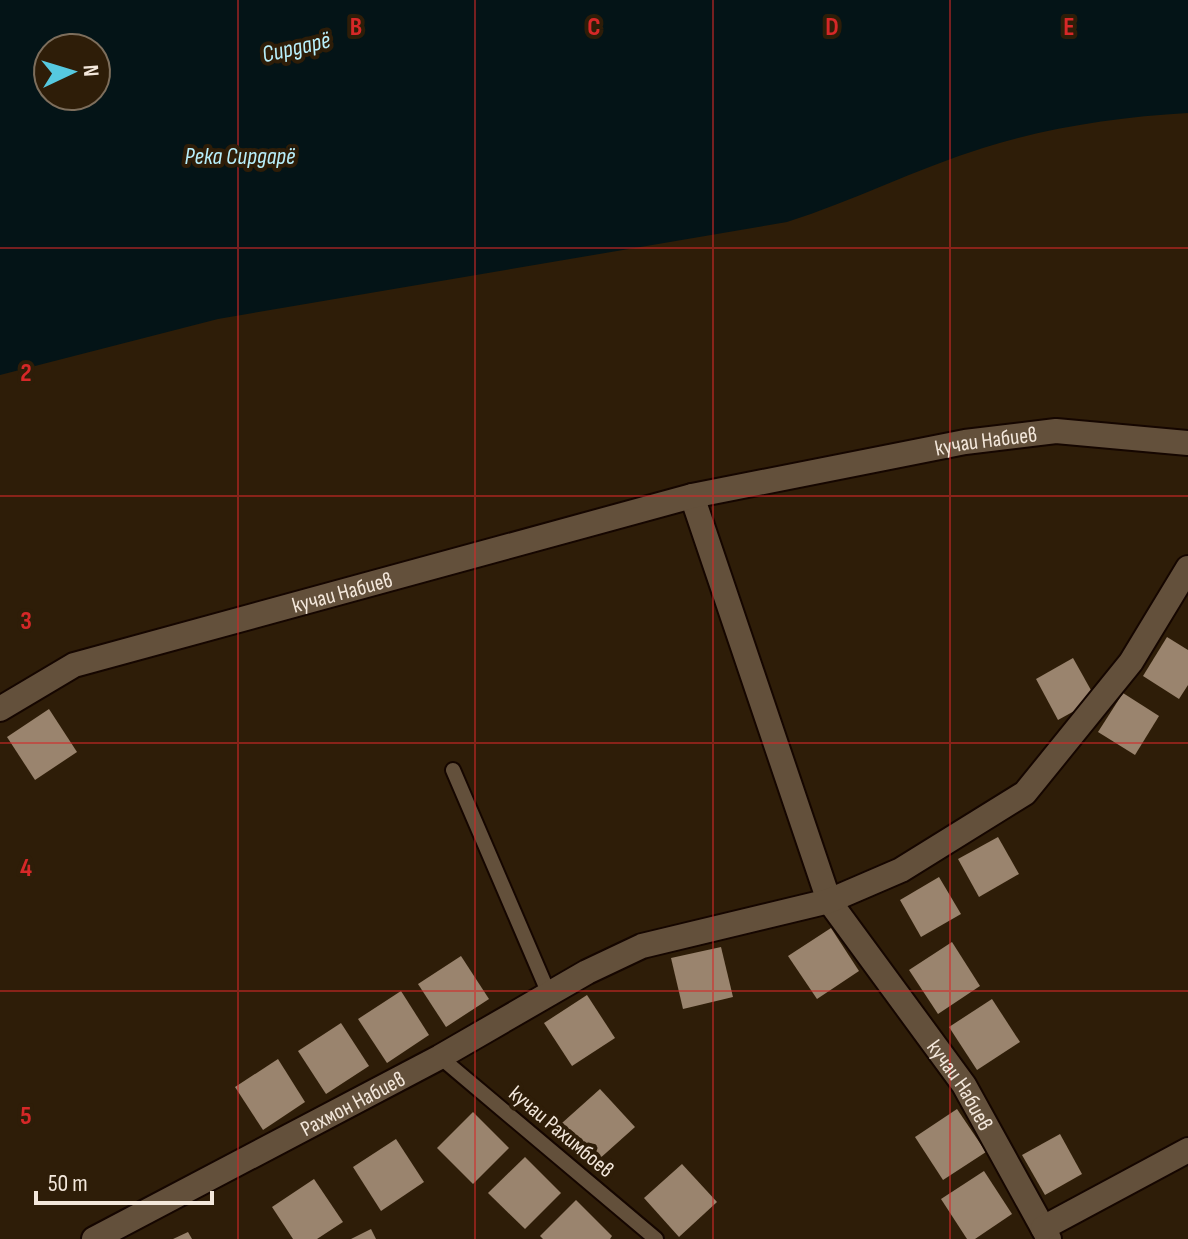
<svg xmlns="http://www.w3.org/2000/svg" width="1188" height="1239" viewBox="0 0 1188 1239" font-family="'Sofia Sans Condensed',sans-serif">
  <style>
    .water { fill: #041417; fill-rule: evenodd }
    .building { fill: #9a846e }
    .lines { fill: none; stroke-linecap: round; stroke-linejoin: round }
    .lane-casing { stroke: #150600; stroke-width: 18 }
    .street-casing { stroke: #150600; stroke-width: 28 }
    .secondary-casing { stroke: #150600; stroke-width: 28 }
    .lane { stroke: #63503b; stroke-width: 14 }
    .street { stroke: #63503b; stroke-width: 24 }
    .secondary { stroke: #63503b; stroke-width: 24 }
    .grid { fill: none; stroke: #d62828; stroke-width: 2; stroke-opacity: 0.55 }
    .labels { text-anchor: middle; stroke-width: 8; stroke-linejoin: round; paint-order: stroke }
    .street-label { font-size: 22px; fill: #f3e7db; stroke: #2e1d08 }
    .water-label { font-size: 24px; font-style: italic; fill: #b8effb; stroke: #2e1d08 }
    .grid-label { font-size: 26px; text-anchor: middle; font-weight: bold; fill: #d62828; stroke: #2e1d08; stroke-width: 8; stroke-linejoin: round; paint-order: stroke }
  </style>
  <rect width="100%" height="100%" fill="#2e1d08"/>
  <path class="water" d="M0,0H1188V113C1118,117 1050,127 983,148C916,169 853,201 787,222L218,319L0,375ZM48,48H96V96H48Z"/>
  <g class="building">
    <polygon points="1167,637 1188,650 1188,685 1179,699 1143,676"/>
    <polygon points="1073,658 1096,699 1058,720 1036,679"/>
    <polygon points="1123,693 1159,716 1135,755 1098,732"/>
    <polygon points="49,709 77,752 35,780 7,737"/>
    <polygon points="998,837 1019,874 979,897 958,859"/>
    <polygon points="939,877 961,914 921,937 900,900"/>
    <polygon points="831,928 859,971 817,999 788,956"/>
    <polygon points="952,942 980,986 938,1014 909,970"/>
    <polygon points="721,947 733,997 683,1009 671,958"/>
    <polygon points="461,956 489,999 446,1027 418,984"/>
    <polygon points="401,991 429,1035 387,1063 358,1019"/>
    <polygon points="587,995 615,1038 572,1066 544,1023"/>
    <polygon points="992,999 1020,1042 977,1070 949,1027"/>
    <polygon points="341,1023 369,1066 326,1094 298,1051"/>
    <polygon points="278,1059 305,1102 263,1130 235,1087"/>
    <polygon points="600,1089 635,1127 597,1161 562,1123"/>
    <polygon points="957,1109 986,1152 943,1180 915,1137"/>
    <polygon points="473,1112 509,1148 473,1184 437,1148"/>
    <polygon points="1060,1134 1082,1174 1045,1195 1022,1155"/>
    <polygon points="396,1139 424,1182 381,1211 353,1167"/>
    <polygon points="525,1157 561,1193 525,1229 488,1193"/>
    <polygon points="682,1164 717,1202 679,1237 644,1198"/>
    <polygon points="984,1171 1012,1214 975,1239 967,1239 941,1199"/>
    <polygon points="314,1179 343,1222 317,1239 293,1239 272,1207"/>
    <polygon points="576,1200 612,1236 610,1239 543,1239 540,1236"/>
    <polygon points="371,1229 376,1239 351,1239"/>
    <polygon points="188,1232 192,1239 173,1239"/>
  </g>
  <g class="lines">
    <defs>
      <g id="lane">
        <polyline points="453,770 549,994"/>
        <polyline points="440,1057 656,1239"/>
      </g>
      <g id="street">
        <path id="s1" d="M692,496L829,901L964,1085L1049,1239"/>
        <polyline points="1043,1228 1188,1150"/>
        <path id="s2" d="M94,1239L440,1057L587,972L642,946L829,901L901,870L1025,793L1131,662L1188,568"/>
      </g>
      <g id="secondary">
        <path id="s3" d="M0,709L74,665L692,496L965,442L1056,431L1188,443"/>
      </g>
    </defs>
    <use href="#lane" class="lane-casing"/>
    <use href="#street" class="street-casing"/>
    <use href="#secondary" class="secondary-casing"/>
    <use href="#lane" class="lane"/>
    <use href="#street" class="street"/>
    <use href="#secondary" class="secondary"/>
  </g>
  <path class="grid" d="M238,0V1239M475,0V1239M713,0V1239M950,0V1239M0,248H1188M0,496H1188M0,743H1188M0,991H1188"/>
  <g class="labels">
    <g class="street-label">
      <text dy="8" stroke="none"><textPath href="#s3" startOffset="1026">кучаи Набиев</textPath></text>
      <text dy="8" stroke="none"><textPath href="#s3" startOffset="364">кучаи Набиев</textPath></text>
      <text dy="8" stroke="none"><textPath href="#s1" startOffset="654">кучаи Набиев</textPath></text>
      <text dy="8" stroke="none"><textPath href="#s2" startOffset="292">Рахмон Набиев</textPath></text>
      <text transform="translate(562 1131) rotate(40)" y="8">кучаи Рахимбоев</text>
    </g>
    <g class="water-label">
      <text transform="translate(296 47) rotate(-13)" y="8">Сирдарё</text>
      <text x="240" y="164">Река Сирдарё</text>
    </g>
  </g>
  <g class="grid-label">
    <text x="356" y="35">B</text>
    <text x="594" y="35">C</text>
    <text x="832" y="35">D</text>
    <text x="1069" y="35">E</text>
    <text x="26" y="381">2</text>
    <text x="26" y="629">3</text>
    <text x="26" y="876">4</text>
    <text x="26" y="1124">5</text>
  </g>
  <g transform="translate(72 72) rotate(86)"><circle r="38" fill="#2e1d08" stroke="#7d6e5c" stroke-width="2"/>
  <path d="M0-6L14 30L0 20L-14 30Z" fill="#56c9e0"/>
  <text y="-12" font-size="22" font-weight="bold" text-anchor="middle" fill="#f3e7db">N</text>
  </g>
  <path d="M36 1191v12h176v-12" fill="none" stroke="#f3e7db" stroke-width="4"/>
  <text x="48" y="1191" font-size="24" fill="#f3e7db" stroke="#2e1d08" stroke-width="6" paint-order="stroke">50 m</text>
</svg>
